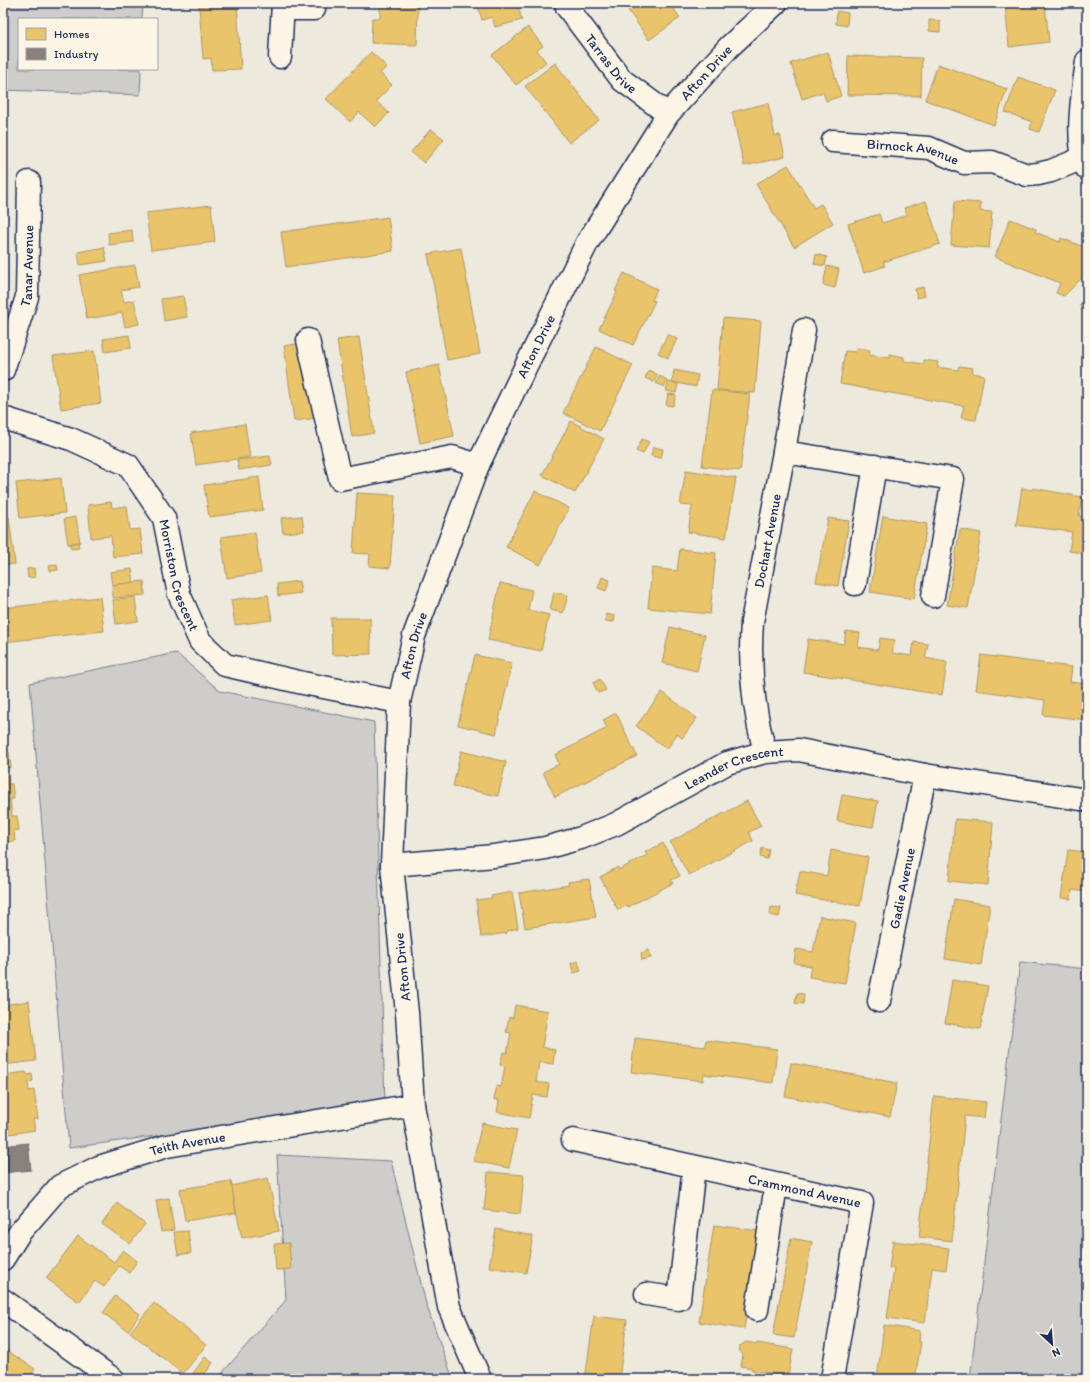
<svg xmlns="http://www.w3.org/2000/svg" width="1090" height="1382" viewBox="0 0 1090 1382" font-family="Itim,sans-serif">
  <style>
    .green { fill: #cfcdca; stroke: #757e94 }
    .homes { fill: #e9c46a; stroke: #ab9766 }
    .industry { fill: #8a817c; stroke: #696873 }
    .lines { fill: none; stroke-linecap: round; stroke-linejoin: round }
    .minor-casing { stroke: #1b2f5e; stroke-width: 25 }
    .minor { stroke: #fcf5e5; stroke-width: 22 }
    .labels { text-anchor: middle; stroke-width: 4; stroke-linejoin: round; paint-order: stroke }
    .street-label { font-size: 14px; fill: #1b2f5e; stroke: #fcf5e5 }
  </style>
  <rect width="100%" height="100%" fill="#eee9dd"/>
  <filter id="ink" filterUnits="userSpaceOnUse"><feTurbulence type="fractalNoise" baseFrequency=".025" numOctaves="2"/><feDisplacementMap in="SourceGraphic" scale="8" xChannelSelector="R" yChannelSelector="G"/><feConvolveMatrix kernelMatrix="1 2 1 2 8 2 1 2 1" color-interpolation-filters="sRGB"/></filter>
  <g filter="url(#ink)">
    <g class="green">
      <polygon points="3,3 143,3 142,19 19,19 19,69 141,69 140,95 3,90"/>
      <polygon points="176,653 220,691 374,722 385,1104 69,1148 30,683"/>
      <polygon points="1020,962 1087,969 1087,1379 970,1379"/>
      <polygon points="277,1155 391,1161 426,1304 453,1379 217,1379 286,1300"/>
    </g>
    <g class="homes">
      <polygon points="477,3 517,3 522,20 495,27 492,17 482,20"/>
      <polygon points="623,3 670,3 680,18 649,40"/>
      <polygon points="1005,3 1045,3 1049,42 1009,47"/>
      <polygon points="237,4 241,69 212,70 211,58 203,59 199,6"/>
      <polygon points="380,5 418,6 417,45 371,43 372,18 380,18"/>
      <polygon points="837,11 848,13 847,26 836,24"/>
      <polygon points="929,20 940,21 940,32 929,31"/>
      <polygon points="528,27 543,46 537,50 546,62 516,85 492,55"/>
      <polygon points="371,52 387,67 380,73 392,85 376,101 389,113 375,127 359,112 350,122 326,99"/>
      <polygon points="828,52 841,96 826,101 823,92 802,99 791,63"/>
      <polygon points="848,56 922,58 921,96 847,95"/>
      <polygon points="555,63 599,120 569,143 525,86"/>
      <polygon points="938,64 1007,89 994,125 925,100"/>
      <polygon points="1018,77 1055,90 1039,132 1030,129 1032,122 1005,112"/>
      <polygon points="768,103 775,136 780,135 785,157 744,166 732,112"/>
      <polygon points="431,129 444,139 424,163 411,152"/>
      <polygon points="788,165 814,208 821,204 833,223 794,247 756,184"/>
      <polygon points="926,201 940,244 883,262 885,266 864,273 848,224 879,214 882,223 907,215 904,208"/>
      <polygon points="955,201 981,203 980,211 992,212 989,248 951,245"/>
      <polygon points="211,205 215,242 151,250 146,213"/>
      <polygon points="388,217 393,251 286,267 281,232"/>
      <polygon points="1010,219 1036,229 1035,232 1060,242 1061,238 1087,248 1087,273 1064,296 1056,293 1060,283 995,257"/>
      <polygon points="132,230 133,242 109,245 108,233"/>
      <polygon points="104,247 107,261 80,265 78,252"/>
      <polygon points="461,248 480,354 447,360 428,254"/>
      <polygon points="816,254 827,257 825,266 814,264"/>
      <polygon points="135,265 139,287 121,290 124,302 134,300 139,324 125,327 122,313 87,319 79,275"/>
      <polygon points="827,266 839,269 835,288 823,285"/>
      <polygon points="624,273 657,289 652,300 655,301 633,345 599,329 617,292 615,291"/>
      <polygon points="923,287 925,296 917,298 915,289"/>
      <polygon points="183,296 187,317 164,321 161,299"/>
      <polygon points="1087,298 1087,314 1079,305"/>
      <polygon points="723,318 761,321 755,393 717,390"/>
      <polygon points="668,334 677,339 668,358 658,353"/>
      <polygon points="129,335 131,348 105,352 103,339"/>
      <polygon points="359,337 374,433 352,437 337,340"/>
      <polygon points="307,342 317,418 294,421 284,346"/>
      <polygon points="596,347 633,365 600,431 563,413"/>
      <polygon points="856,348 870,350 869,355 890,358 890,354 904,357 904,361 924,364 924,360 938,362 937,367 958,370 959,366 973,368 972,373 984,375 976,420 961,418 964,406 840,384 845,351 855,352"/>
      <polygon points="94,351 101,403 61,409 53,356"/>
      <polygon points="439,365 454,436 420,443 406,372"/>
      <polygon points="649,370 658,375 654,382 645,378"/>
      <polygon points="674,370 698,375 696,387 672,382"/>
      <polygon points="660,376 667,380 664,387 656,383"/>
      <polygon points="668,382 678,384 676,393 666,391"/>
      <polygon points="712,390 750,394 740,471 702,466"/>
      <polygon points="668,394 676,395 673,406 666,405"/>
      <polygon points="571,421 604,439 575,493 542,475"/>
      <polygon points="245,424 250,457 196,465 191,433"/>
      <polygon points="642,439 649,442 643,454 636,451"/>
      <polygon points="653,447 663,449 661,458 651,456"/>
      <polygon points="270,456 272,465 239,470 237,460"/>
      <polygon points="686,470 736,478 726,538 688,532 692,506 680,505"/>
      <polygon points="259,477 263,510 209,517 204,485"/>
      <polygon points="61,478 65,513 20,518 16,483"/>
      <polygon points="1022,488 1032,490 1033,488 1082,497 1079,516 1087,518 1087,554 1069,551 1072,532 1016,525"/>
      <polygon points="535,491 569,508 540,565 506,547"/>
      <polygon points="357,493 395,495 390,568 369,566 370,554 353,553"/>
      <polygon points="111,502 112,508 127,506 130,530 140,529 143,554 113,557 111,536 91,538 88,505"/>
      <polygon points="302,516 304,531 283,533 281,518"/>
      <polygon points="883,516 927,524 914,599 870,592"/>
      <polygon points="9,517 15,564 3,565 3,518"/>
      <polygon points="76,517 80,542 68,544 64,519"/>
      <polygon points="828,518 849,521 838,586 816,582"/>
      <polygon points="960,529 981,533 968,608 947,605"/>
      <polygon points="255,532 261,573 227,578 221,537"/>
      <polygon points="78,542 79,548 71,549 70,544"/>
      <polygon points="680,549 716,553 710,614 648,608 652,568 677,571"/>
      <polygon points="57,565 58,570 50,571 49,566"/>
      <polygon points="34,568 35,577 28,578 27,569"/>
      <polygon points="132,569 134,583 112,585 110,572"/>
      <polygon points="602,577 610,580 606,591 598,588"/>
      <polygon points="144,581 145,595 113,598 112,585"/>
      <polygon points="299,581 301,593 278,596 277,584"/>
      <polygon points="500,583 532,590 528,610 549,615 541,651 488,640"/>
      <polygon points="554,592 568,595 563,613 550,610"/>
      <polygon points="268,595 272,620 235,625 231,600"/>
      <polygon points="100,597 104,631 3,642 3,608"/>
      <polygon points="135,597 138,621 116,624 113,600"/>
      <polygon points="606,614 615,616 614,622 605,621"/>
      <polygon points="331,618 370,618 371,654 332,655"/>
      <polygon points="670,627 705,635 697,671 662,663"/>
      <polygon points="846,631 860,633 858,647 878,650 880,638 895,640 892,653 912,656 914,642 928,644 925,658 947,662 942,695 803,672 808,639 844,644"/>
      <polygon points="475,655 512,663 496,734 458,725"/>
      <polygon points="981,655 1072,667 1070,682 1087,684 1087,720 1043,715 1045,700 976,690"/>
      <polygon points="600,679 606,690 598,693 593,683"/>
      <polygon points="662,692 697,718 682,738 677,734 667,749 636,726"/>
      <polygon points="616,713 637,756 555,797 543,772 559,764 555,755 607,728 603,720"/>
      <polygon points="3,721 6,737 3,737"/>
      <polygon points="3,747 4,753 9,752 11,767 6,768 8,784 12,784 14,799 10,799 12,816 17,816 19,830 14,831 15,841 3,843"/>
      <polygon points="461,751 506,762 498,796 453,786"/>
      <polygon points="842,795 878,801 873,827 837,821"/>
      <polygon points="747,801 761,826 749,832 753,841 689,875 670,842"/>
      <polygon points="955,819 993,822 988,885 949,881"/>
      <polygon points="663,843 680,876 671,880 673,883 628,907 627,905 618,910 600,877 618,867 619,870 647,855 645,852"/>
      <polygon points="762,848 769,850 767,859 760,857"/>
      <polygon points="831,850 868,857 860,906 795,895 800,871 827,876"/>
      <polygon points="1068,850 1087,852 1087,892 1072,890 1071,899 1061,898"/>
      <polygon points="589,879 596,917 525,928 519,893 569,885 568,882"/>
      <polygon points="512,892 518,928 507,931 507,933 481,937 476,900 492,898 491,896"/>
      <polygon points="954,899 990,905 981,965 945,959"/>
      <polygon points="771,907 781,908 779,917 770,915"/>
      <polygon points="820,916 856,923 845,983 809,977 811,966 794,963 796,949 813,952"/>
      <polygon points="649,950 651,958 642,960 641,953"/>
      <polygon points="578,961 581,971 573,973 571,963"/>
      <polygon points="952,980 988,986 980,1029 945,1023"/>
      <polygon points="797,993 804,994 803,1004 795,1003"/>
      <polygon points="29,1001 36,1061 3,1065 3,1005"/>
      <polygon points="515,1005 548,1011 542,1047 555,1050 553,1064 539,1062 536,1082 549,1084 547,1097 533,1095 529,1118 497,1112 499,1100 494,1100 497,1086 501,1087 505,1066 500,1065 503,1052 507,1053 511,1033 506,1032 509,1017 513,1018"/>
      <polygon points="635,1038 705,1047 706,1040 777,1049 773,1083 704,1074 703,1081 631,1072"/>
      <polygon points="791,1063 897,1083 890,1117 785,1096"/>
      <polygon points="26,1072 27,1075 32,1074 33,1081 28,1082 29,1091 34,1090 38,1119 33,1119 35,1130 3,1135 3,1075"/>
      <polygon points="934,1096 986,1102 984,1118 965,1116 952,1241 919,1237"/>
      <polygon points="482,1123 517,1130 509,1168 473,1161"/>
      <polygon points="488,1172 524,1175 520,1214 484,1210"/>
      <polygon points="268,1178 279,1231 242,1238 231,1186"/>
      <polygon points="231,1181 236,1213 185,1221 180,1189"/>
      <polygon points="169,1198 174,1230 161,1232 156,1200"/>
      <polygon points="117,1203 145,1224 130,1244 102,1224"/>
      <polygon points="714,1225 759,1231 744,1329 699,1322"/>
      <polygon points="496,1229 533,1236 526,1273 489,1267"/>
      <polygon points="188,1231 191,1253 178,1255 174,1232"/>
      <polygon points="78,1236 114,1262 123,1250 137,1261 129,1273 119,1266 104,1287 95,1281 79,1302 46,1278"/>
      <polygon points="791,1238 812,1242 794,1338 773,1335"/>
      <polygon points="893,1241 949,1248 946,1270 932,1268 925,1323 887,1318 894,1269 889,1268"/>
      <polygon points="289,1243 291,1269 276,1270 274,1244"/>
      <polygon points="115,1296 140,1314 128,1331 103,1313"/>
      <polygon points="154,1303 206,1345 183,1374 130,1332"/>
      <polygon points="594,1316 627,1320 619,1379 585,1379"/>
      <polygon points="884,1325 920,1331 919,1342 921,1342 915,1379 877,1379"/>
      <polygon points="746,1342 757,1344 757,1343 793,1349 788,1376 752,1370 752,1368 741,1366 743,1355 739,1350 740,1346"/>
      <polygon points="3,1348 35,1369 28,1379 3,1379"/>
      <polygon points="205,1357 213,1363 201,1379 195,1379 191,1376"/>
    </g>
    <polygon class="industry" points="28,1143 31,1170 3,1173 3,1146"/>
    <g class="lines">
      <defs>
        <g id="minor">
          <path id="s1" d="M566,3L567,7L622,80L668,114"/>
          <polyline points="283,9 314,9"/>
          <polyline points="280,57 283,3"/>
          <path d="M1087,61C1083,94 1074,138 1087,169"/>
          <path id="s2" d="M833,141L929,148L964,163L992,162L1027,175L1038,174L1051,171L1083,158"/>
          <polyline points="308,340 340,479 452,457 478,465"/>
          <path id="s3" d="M3,370L27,297L29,182"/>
          <path id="s4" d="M3,418L71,439L128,465L164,518L179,594L200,641L225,665L303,683L399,702"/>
          <polyline points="784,452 953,479 933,596"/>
          <polyline points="855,584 875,466"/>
          <path id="s5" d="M765,752C753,709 749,666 752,622L784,452L804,330"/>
          <path id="s6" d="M392,865L494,856L545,848L581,838L616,824L727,763L765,752L799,750L925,775L1087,800"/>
          <path id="s7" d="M879,1001L925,775"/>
          <path id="s8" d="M573,1140L862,1203L832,1379"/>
          <path id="s9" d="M3,1259L20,1232L60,1186L99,1167L167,1146L413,1105"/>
          <polyline points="646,1294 679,1299 694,1167"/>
          <polyline points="3,1300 113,1379"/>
          <polyline points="757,1310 776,1185"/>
          <path id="s10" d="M480,1379L449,1307L413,1105L407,1013L392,865L399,702L414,636L478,465L518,382L587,243L668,114L729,47L776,3"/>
        </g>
      </defs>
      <use href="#minor" class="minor-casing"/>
      <use href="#minor" class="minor"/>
    </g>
  </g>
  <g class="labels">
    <g class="street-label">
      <text dy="5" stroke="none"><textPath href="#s1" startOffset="76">Tarras Drive</textPath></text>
      <text dy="5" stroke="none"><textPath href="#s10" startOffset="1394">Afton Drive</textPath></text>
      <text dy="5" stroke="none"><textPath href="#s2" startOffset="81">Birnock Avenue</textPath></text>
      <text dy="5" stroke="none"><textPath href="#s3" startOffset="108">Tanar Avenue</textPath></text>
      <text dy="5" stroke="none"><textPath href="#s10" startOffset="1070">Afton Drive</textPath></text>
      <text dy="5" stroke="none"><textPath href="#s5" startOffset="214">Dochart Avenue</textPath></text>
      <text dy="5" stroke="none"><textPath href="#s4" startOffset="257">Morriston Crescent</textPath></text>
      <text dy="5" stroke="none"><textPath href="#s10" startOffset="746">Afton Drive</textPath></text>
      <text dy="5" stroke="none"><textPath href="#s6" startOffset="361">Leander Crescent</textPath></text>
      <text dy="5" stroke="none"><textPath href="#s7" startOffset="115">Gadie Avenue</textPath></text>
      <text transform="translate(402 967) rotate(-96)" y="5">Afton Drive</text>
      <text dy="5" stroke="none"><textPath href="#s9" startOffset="228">Teith Avenue</textPath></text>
      <text dy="5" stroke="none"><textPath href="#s8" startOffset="237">Crammond Avenue</textPath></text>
    </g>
  </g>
  <rect width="1090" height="1382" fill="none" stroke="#fcf5e5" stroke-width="16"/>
  <rect x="8" y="8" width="1074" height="1366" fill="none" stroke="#1b2f5e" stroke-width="1.5" filter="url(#ink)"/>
  <rect x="18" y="18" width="140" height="52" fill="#fcf5e5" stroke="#a2a6af"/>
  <rect x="26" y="28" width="20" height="12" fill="#e9c46a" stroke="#a2a6af"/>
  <text x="54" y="38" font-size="12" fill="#1b2f5e">Homes</text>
  <rect x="26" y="48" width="20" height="12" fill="#8a817c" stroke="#a2a6af"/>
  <text x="54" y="58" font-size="12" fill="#1b2f5e">Industry</text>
  <g transform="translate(1052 1344) rotate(154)" stroke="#fcf5e5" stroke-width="3" paint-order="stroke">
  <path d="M0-3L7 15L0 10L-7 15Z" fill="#1b2f5e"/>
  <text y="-6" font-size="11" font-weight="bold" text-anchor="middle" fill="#1b2f5e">N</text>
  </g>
</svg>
